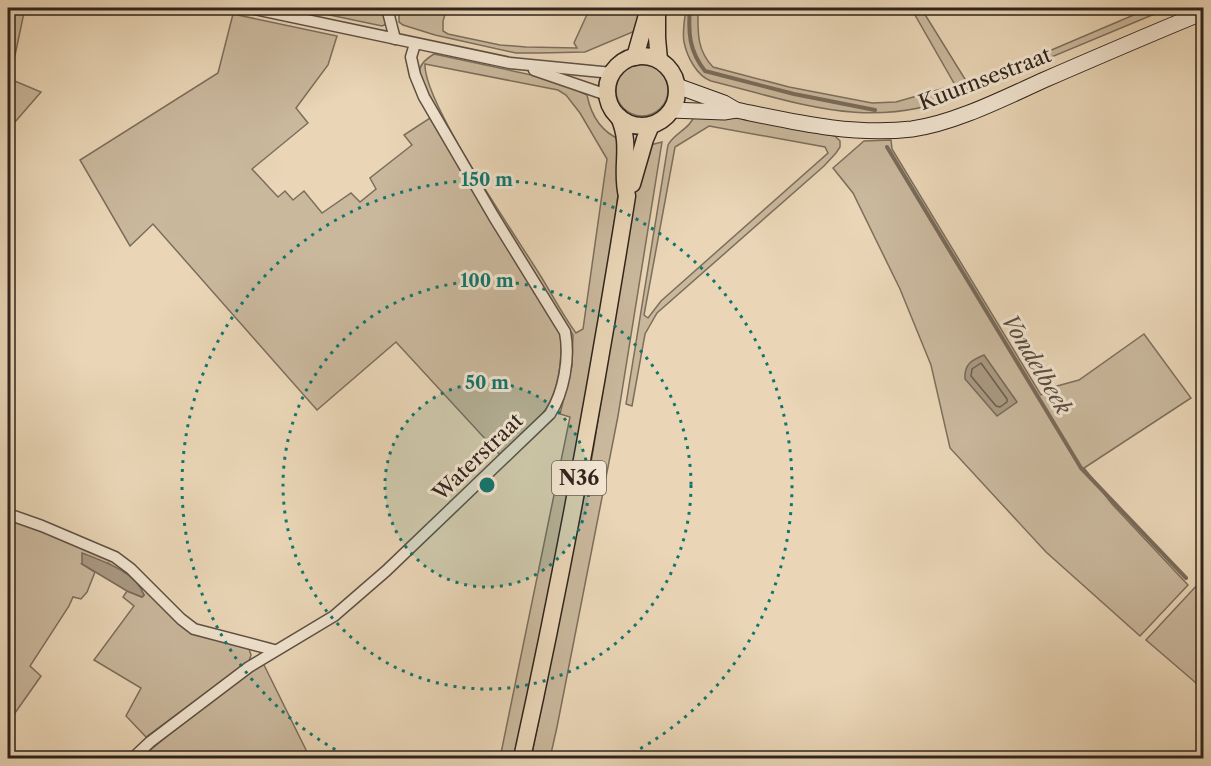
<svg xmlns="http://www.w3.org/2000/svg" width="1211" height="766" viewBox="0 0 1211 766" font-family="'Libre Caslon Text',serif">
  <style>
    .green { fill: #cab89d; stroke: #7c6e5d; stroke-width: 1.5; fill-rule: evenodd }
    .water { fill: #aa9983; stroke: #796a5a; stroke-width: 1.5 }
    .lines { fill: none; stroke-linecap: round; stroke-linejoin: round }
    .shore { stroke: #6c5e50; stroke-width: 1.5 }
    .stream { stroke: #796a5a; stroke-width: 4 }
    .street-casing { stroke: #5e5044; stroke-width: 13 }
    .secondary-casing { stroke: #2f241d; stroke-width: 17 }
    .primary-casing { stroke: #2f241d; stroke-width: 19 }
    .street { stroke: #f1e4d0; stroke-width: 10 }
    .secondary { stroke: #f1e4d0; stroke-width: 15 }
    .primary { stroke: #ead6b7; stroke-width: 16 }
    .ring { fill: none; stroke: #0f766e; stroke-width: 3; stroke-dasharray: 3 6 }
    .labels { text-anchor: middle; stroke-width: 6; stroke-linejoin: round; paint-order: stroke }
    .shield { fill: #f1e4d0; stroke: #695e53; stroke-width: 1.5 }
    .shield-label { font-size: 20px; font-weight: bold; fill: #2f241d }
    .street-label { font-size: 21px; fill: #2f241d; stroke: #f1e4d0 }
    .water-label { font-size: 22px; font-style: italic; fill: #5a4d41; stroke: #f1e4d0 }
    .centre { fill: #0f766e; stroke: #f1e4d0; stroke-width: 3 }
    .ring-label { font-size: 18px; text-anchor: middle; font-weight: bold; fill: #0f766e; stroke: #f1e4d0; stroke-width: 6; stroke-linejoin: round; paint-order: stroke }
  </style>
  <rect width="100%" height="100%" fill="#ead6b7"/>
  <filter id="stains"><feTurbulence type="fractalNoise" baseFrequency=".00333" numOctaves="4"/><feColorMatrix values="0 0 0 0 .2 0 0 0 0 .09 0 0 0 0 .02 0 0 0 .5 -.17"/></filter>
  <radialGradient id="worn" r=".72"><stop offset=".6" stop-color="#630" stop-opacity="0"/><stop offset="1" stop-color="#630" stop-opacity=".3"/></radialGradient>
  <g class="green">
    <polygon points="8,8 25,8 10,79 41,92 8,130"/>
    <polygon points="301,8 383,8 387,24 382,26 306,10"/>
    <polygon points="405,8 447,8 443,21 443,31 448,34 500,45 526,47 577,48 574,43 590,8 643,8 635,31 585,52 539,53 516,53 435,35 403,25 399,22 399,15"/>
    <path d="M686,8H698C698,30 696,50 713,67L789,87L872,103L896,102L955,85L911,8H921L965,79L968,89L966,93C873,133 803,104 711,81C697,76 687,57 684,42C682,31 685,18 686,8Z"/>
    <polygon points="1150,8 1169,8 977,88 974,83"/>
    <path d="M233,14L337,36L328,65L296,108L308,123L252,169L278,197L285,191L293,200L304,191L322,213L351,193L360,202L376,189L370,178L412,145L404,135L430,118L562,334C561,362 560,393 541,416C530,430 513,442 500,455L396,342L317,410L153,224L130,246L80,160L218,73Z"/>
    <path d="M434,54L555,80L587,95C591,115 601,132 621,140L622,155L616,212L596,342L566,510L515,758H500L570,417L560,414L572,366L573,335L542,287L425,92C419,73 414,66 434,54ZM425,64L558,90L566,95L580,113L607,159L583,329L576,333C563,316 552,294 540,275C516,236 423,102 425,64Z"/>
    <circle cx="642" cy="90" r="26"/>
    <path d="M725,115L835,136L840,141V147L836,153L824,166L657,313L645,334L632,406L626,404L668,145C674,133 690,129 694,116ZM709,126L825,147L828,153L661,301L648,318L644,315L675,147Z"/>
    <polygon points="891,140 892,149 1041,395 1057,386 1079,380 1144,334 1191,398 1084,468 1112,504 1188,585 1140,636 1046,552 950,448 931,365 900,289 853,193 833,168 864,141"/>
    <polygon points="662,142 618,416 557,727 550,758 531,758 592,457 638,175 650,145"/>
    <polygon points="8,517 114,560 132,574 172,616 249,649 251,655 249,661 146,737 126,716 141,688 94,660 134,606 123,597 127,591 142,597 144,595 136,583 108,563 82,564 95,572 87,592 81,599 73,597 69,606 30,666 41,676 8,723"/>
    <polygon points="1199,583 1204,588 1203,689 1146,640"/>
    <polygon points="263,663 310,758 141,758 192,715"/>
  </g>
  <g class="water">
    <path d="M984,355L1017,402L997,416L965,379C964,364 972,360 984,355Z"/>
    <path d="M82,553C103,561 136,572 144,595L142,597L127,591L82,564Z"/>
  </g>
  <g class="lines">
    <polygon class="shore" points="981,363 1007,399 1007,402 1000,407 996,406 971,376 972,369"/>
    <g class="stream">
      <path d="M690,8C688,32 689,51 705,71L794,94L875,110"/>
      <polyline points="887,147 1081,468 1186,578"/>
      <polyline points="1200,591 1204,595"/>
    </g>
    <defs>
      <g id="street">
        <polyline points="250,8 510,63 612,73"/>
        <polyline points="387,8 395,39"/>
        <polyline points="534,70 607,95"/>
        <polyline points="8,514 42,526 115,557 131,569 181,619 194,629 274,650"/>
        <path d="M133,758L150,742L249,667L334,616L386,571L550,414C564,392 570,358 565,332L494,217L424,97L415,75L411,57L415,44"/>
      </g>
      <g id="secondary">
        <path d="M677,86L724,103L736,110C794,122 852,136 912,129C955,123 1004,98 1044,80C1097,57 1150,34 1204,12"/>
        <polyline points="671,110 724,112 736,110"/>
      </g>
      <g id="primary">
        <polyline points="657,8 657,38 659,60"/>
        <circle cx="642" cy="91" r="35"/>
        <polyline points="635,57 649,8"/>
        <polyline points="632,184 645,139 651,125"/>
        <path d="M522,758C563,572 597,385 627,196C620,168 632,146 619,117"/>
      </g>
    </defs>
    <use href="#street" class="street-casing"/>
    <use href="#secondary" class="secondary-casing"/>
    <use href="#primary" class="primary-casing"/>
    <use href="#street" class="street"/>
    <use href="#secondary" class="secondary"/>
    <use href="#primary" class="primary"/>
  </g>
  <circle cx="487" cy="485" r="102" fill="#0f766e" fill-opacity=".12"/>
  <g class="ring">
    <circle cx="487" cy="485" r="102"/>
    <circle cx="487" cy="485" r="204"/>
    <path d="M351 758A305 305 0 1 1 623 758"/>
  </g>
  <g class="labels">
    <rect class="shield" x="552" y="461" width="54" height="34" rx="4.5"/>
    <g class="shield-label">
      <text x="579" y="485">N36</text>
    </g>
    <g class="street-label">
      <text transform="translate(985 79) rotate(-21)" y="7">Kuurnsestraat</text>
      <text transform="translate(478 457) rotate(-44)" y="7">Waterstraat</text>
    </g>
    <g class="water-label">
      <text transform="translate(1037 364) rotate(59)" y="8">Vondelbeek</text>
    </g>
  </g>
  <circle cx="487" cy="485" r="9" class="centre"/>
  <g class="ring-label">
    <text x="487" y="186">150 m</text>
    <text x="487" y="287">100 m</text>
    <text x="487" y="389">50 m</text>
  </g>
  <rect width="1211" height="766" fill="none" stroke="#ead6b7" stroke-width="30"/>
  <rect x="9" y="9" width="1193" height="748" fill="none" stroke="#2f241d" stroke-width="3"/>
  <rect x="15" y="15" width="1181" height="736" fill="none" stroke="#2f241d" stroke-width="1.5"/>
  <rect width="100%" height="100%" filter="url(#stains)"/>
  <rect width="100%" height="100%" fill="url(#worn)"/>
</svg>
